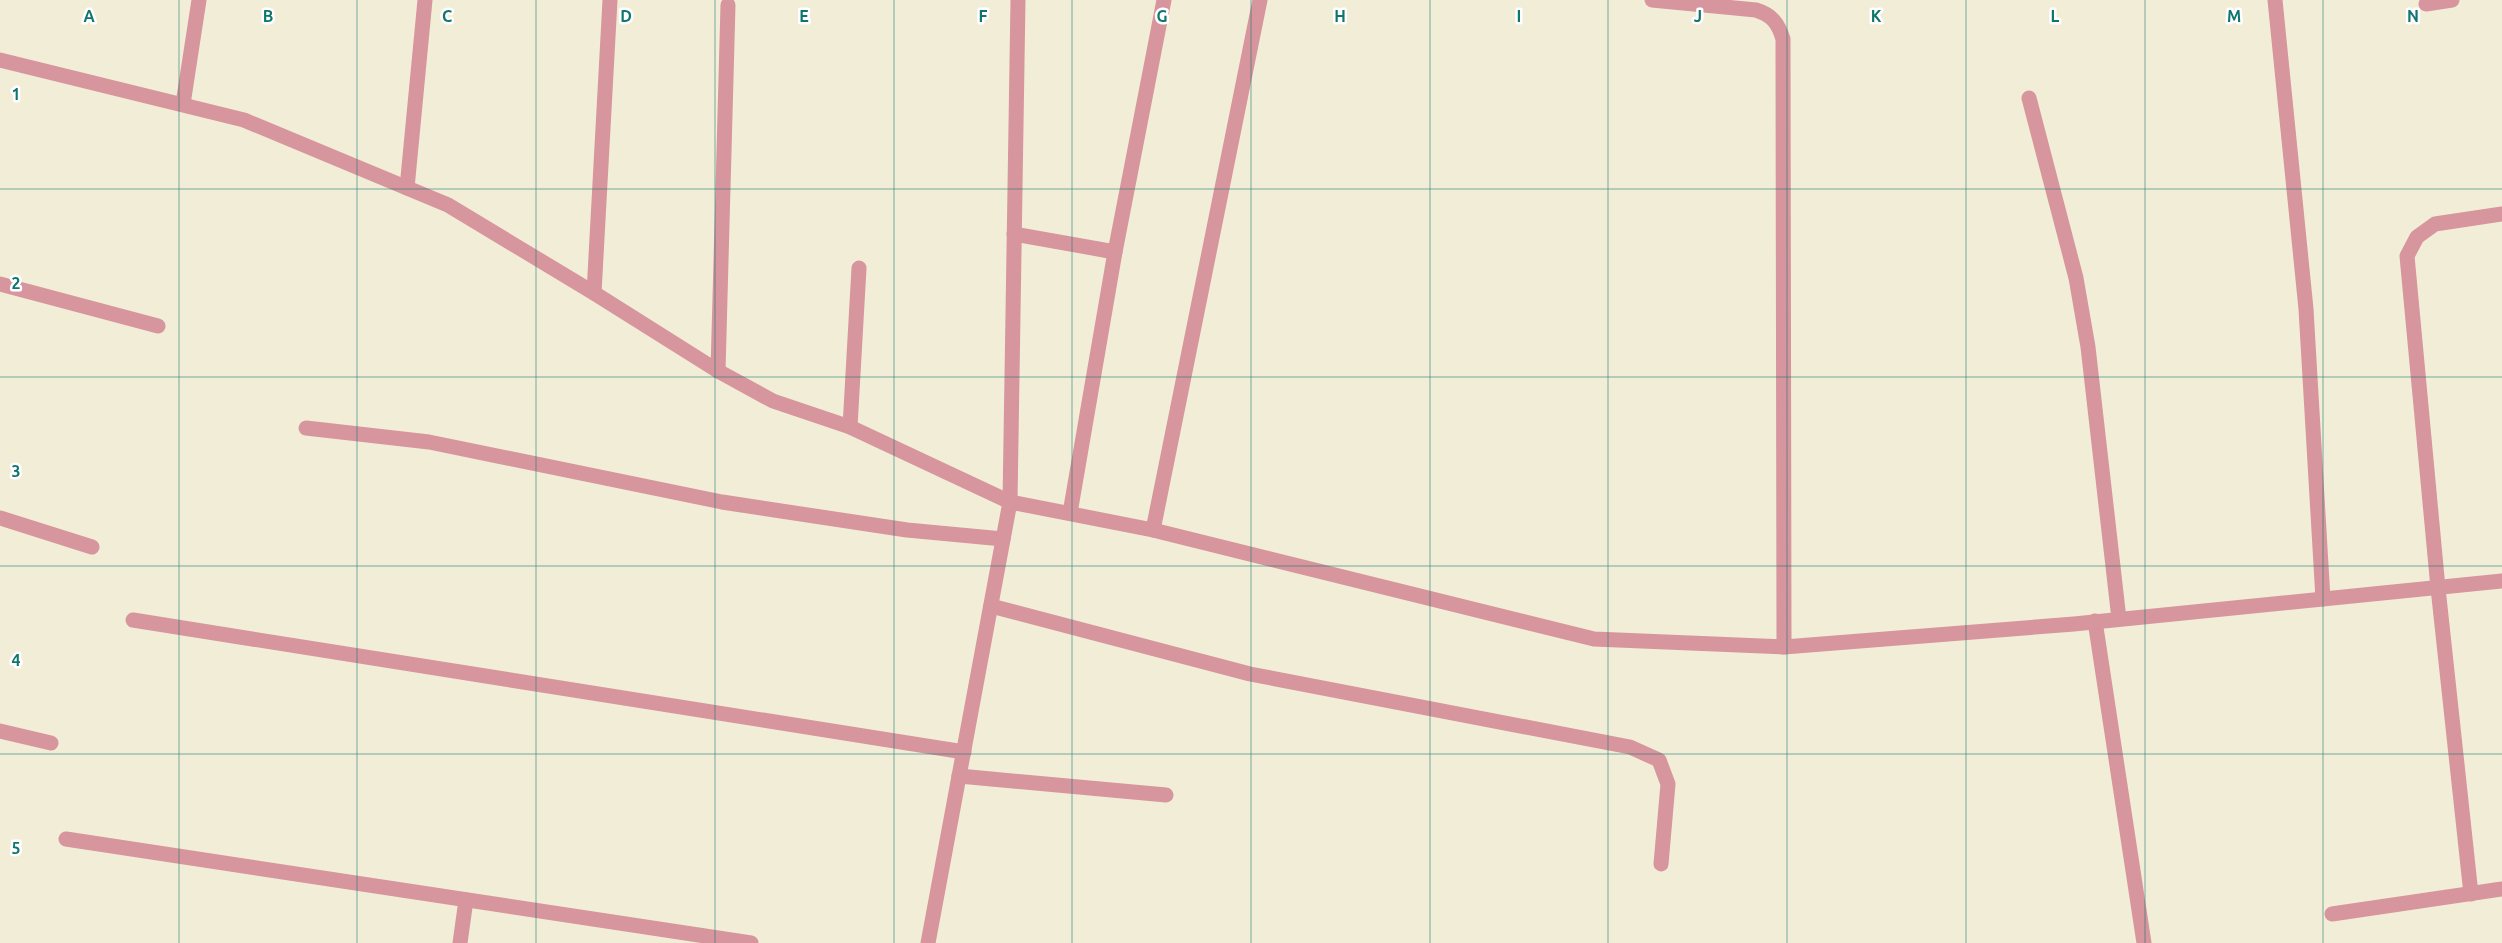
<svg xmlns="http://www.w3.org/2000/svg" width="2502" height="943" viewBox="0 0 2502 943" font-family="Ubuntu,sans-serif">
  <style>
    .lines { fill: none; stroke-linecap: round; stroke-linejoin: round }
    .service { stroke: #d7959e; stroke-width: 15 }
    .minor { stroke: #d7959e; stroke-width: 15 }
    .tertiary { stroke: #d7959e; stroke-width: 15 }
    .grid { fill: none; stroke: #0f766e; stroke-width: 1; stroke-opacity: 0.55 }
    .grid-label { font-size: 16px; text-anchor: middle; font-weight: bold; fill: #0f766e; stroke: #fff; stroke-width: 5; stroke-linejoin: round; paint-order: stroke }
  </style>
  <rect width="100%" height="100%" fill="#f2edd7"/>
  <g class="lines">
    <g class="service">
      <polyline points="2029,98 2076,278 2088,347 2119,619"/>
      <polyline points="959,776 1166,795"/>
    </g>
    <g class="minor">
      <path d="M1652,0L1756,10C1772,15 1778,23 1783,39L1784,647"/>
      <polyline points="2275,0 2306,309 2323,599"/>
      <polyline points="2426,4 2452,0"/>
      <polyline points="183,104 199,0"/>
      <polyline points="407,188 425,0"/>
      <polyline points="1014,234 1115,252"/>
      <polyline points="0,284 158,326"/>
      <polyline points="594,293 610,0"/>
      <polyline points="718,371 728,5"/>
      <polyline points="850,427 859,268"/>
      <polyline points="306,428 429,442 722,502 907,530 1003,539"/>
      <polyline points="1010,502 1018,0"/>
      <polyline points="1070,513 1115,252 1164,0"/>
      <polyline points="0,518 92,547"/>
      <polyline points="1153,530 1260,0"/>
      <polyline points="991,606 1250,674 1630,747 1659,760 1668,784 1661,864"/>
      <polyline points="133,620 964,752"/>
      <polyline points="2095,621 2144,943"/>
      <polyline points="0,731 51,743"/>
      <polyline points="66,839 751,943"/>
      <polyline points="2471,894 2438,588 2407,256 2417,237 2435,224 2502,214"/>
      <polyline points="2332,914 2502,889"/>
      <polyline points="460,943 466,900"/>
    </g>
    <g class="tertiary">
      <polyline points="0,60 244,120 448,205 594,293 718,371 773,401 850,427 1010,502 1153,530 1594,639 1784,647 2074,624 2502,581"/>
      <polyline points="928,943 1010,502"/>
    </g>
  </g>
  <path class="grid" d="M179,0V943M357,0V943M536,0V943M715,0V943M894,0V943M1072,0V943M1251,0V943M1430,0V943M1608,0V943M1787,0V943M1966,0V943M2145,0V943M2323,0V943M0,189H2502M0,377H2502M0,566H2502M0,754H2502"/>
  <g class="grid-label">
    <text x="89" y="22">A</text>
    <text x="268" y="22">B</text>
    <text x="447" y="22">C</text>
    <text x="626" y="22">D</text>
    <text x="804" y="22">E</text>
    <text x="983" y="22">F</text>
    <text x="1162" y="22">G</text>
    <text x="1340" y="22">H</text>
    <text x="1519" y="22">I</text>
    <text x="1698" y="22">J</text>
    <text x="1876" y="22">K</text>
    <text x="2055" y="22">L</text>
    <text x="2234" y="22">M</text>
    <text x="2413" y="22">N</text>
    <text x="16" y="100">1</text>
    <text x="16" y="289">2</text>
    <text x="16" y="477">3</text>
    <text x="16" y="666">4</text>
    <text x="16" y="854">5</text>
  </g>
</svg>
